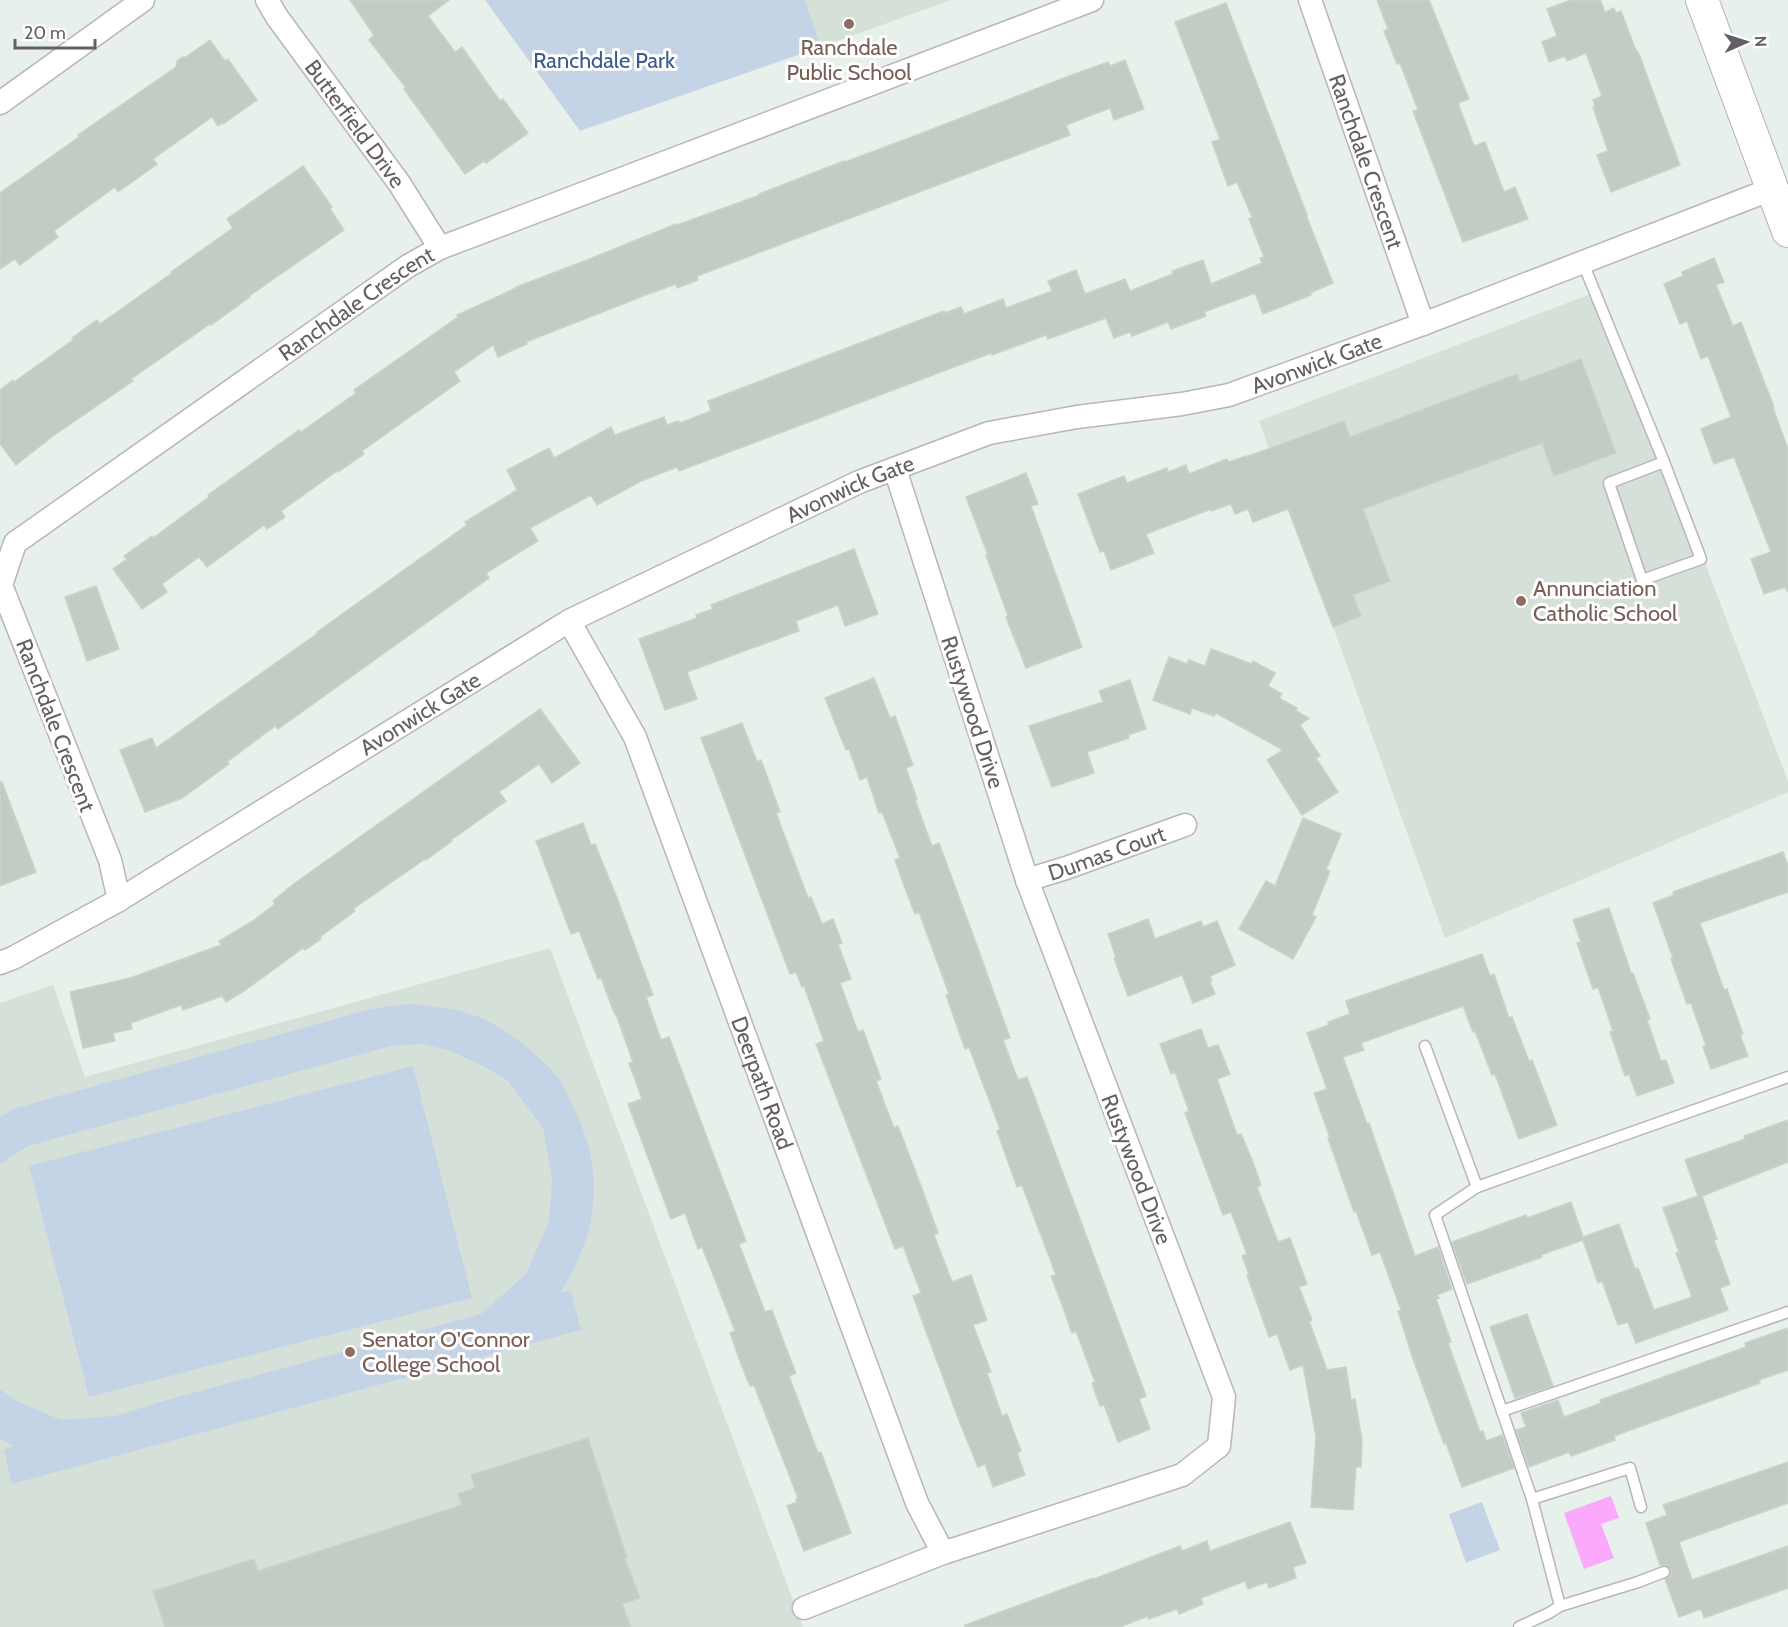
<svg xmlns="http://www.w3.org/2000/svg" width="1788" height="1627" viewBox="0 0 1788 1627" font-family="Cabin,sans-serif">
  <style>
    .education { fill: #d5e0d8 }
    .green { fill: #c4d4e6 }
    .water { fill: #fba9fd }
    .building { fill: #c3cbc5; stroke: #c5d5c8; stroke-width: 1.5 }
    .lines { fill: none; stroke-linecap: round; stroke-linejoin: round }
    .lane-casing { stroke: #bbb4b9; stroke-width: 13 }
    .street-casing { stroke: #bbb4b9; stroke-width: 25 }
    .secondary-casing { stroke: #bbb3ba; stroke-width: 34 }
    .lane { stroke: #fff; stroke-width: 10 }
    .street { stroke: #fff; stroke-width: 22 }
    .secondary { stroke: #fff; stroke-width: 32 }
    .education-dot { fill: #8d6e63; stroke: #fff; stroke-width: 2 }
    .labels { text-anchor: middle; stroke-width: 6; stroke-linejoin: round; paint-order: stroke }
    .education-label { font-size: 22px; fill: #785e54; stroke: #fff; text-anchor: start }
    .park-label { font-size: 22px; fill: #395a8a; stroke: #fff }
    .street-label { font-size: 22px; fill: #665e66; stroke: #fff }
  </style>
  <rect width="100%" height="100%" fill="#e7f0ea"/>
  <g class="education">
    <polygon points="805,0 951,0 821,47"/>
    <polygon points="1601,290 1788,781 1788,792 1445,938 1259,421"/>
    <polygon points="550,948 803,1627 0,1627 0,1003 53,985 85,1077"/>
  </g>
  <g class="green">
    <polygon points="485,0 805,0 821,47 580,131"/>
    <path d="M408,1004C435,1006 463,1009 488,1021C511,1033 547,1061 561,1082C565,1089 568,1096 571,1103C588,1136 597,1167 593,1204C591,1236 576,1267 560,1293L571,1291L581,1330L12,1484L4,1450L14,1446L0,1439V1389L14,1400L61,1420L115,1416L167,1400L481,1314L526,1274L549,1222L552,1179L543,1128L507,1080L481,1065L451,1051L422,1044L391,1046L28,1146L0,1164V1117L16,1108L371,1009Z"/>
    <polygon points="413,1066 472,1298 89,1397 29,1166"/>
    <polygon points="1482,1502 1500,1550 1466,1563 1449,1514"/>
  </g>
  <polygon class="water" points="1611,1496 1619,1518 1601,1524 1614,1558 1584,1569 1564,1513"/>
  <g class="building">
    <polygon points="350,0 449,0 428,16 455,52 462,47 500,101 503,99 528,133 486,163 484,161 465,174 404,89 406,88 369,40 374,35"/>
    <polygon points="1377,0 1429,0 1469,99 1458,103 1474,146 1485,142 1504,192 1515,187 1528,219 1463,242 1413,111 1418,110 1400,63 1397,64 1384,31 1388,29"/>
    <polygon points="1571,0 1600,0 1605,12 1614,8 1616,13 1621,11 1635,48 1639,54 1680,165 1611,192 1597,155 1608,151 1593,107 1595,106 1593,100 1602,96 1586,53 1567,61 1565,56 1549,62 1542,42 1557,36 1547,9"/>
    <polygon points="1226,3 1307,215 1306,215 1333,283 1310,293 1311,295 1263,314 1255,293 1204,312 1206,316 1171,329 1168,322 1132,336 1130,332 1114,338 1106,318 1048,339 1046,335 992,355 991,353 679,471 677,467 641,481 597,505 591,495 530,528 538,541 486,573 489,578 278,729 275,726 227,762 229,764 182,798 145,812 120,750 152,738 156,748 318,633 317,632 467,525 465,522 517,490 507,470 549,448 554,458 611,427 615,435 664,417 667,425 678,421 680,423 711,411 708,401 944,311 945,313 961,307 964,314 1003,299 1006,308 1052,291 1048,281 1076,270 1085,294 1125,279 1130,291 1173,274 1172,271 1203,260 1211,284 1262,263 1260,258 1264,257 1249,219 1252,217 1237,182 1228,186 1212,142 1220,139 1175,22"/>
    <polygon points="210,40 225,61 228,59 257,100 223,124 222,123 218,126 212,117 153,159 157,164 118,192 115,187 54,231 58,237 20,265 15,259 0,269 0,193 79,137 78,135 176,67 177,61 183,57 186,57"/>
    <polygon points="1125,60 1144,109 1114,120 1110,108 1066,125 1070,135 697,276 698,280 677,288 676,284 648,294 526,342 527,344 498,357 493,345 454,372 460,381 362,451 364,454 338,472 337,471 281,511 285,517 267,529 264,525 207,567 199,557 162,584 167,592 142,609 113,569 127,559 124,556 152,536 153,538 209,497 208,495 299,430 301,432 356,393 354,390 458,317 457,315 516,288 516,287 587,260 676,224 677,225 760,195 759,194 844,161 845,162 925,132 1069,76 1108,62 1110,66"/>
    <polygon points="303,166 332,207 330,209 344,230 249,296 250,297 211,325 210,324 131,379 133,381 53,436 16,465 0,444 0,390 13,380 14,382 73,340 72,338 97,320 100,324 172,273 171,272 233,228 227,219"/>
    <polygon points="1714,258 1724,282 1716,285 1733,326 1741,322 1774,407 1773,408 1788,449 1788,591 1787,591 1785,587 1764,594 1751,559 1771,552 1734,457 1714,464 1701,429 1731,417 1708,356 1701,359 1687,321 1680,324 1664,284 1683,276 1682,272"/>
    <polygon points="1581,359 1616,453 1554,476 1542,443 1363,509 1390,581 1353,595 1361,616 1333,627 1288,509 1253,522 1248,509 1235,514 1231,504 1211,511 1211,509 1146,534 1154,553 1111,570 1104,551 1100,552 1078,494 1124,476 1127,483 1167,468 1168,472 1186,465 1189,474 1227,459 1229,462 1246,456 1246,457 1344,421 1350,437 1517,374 1520,382"/>
    <polygon points="1026,473 1038,504 1031,506 1082,647 1026,668 1006,617 1008,616 986,555 988,555 966,497"/>
    <polygon points="854,549 878,614 845,626 838,605 796,621 799,631 687,672 697,699 665,710 639,639 697,618 696,615 713,609 711,605"/>
    <polygon points="96,586 119,649 87,661 65,597"/>
    <polygon points="1211,649 1252,664 1253,661 1275,673 1268,686 1282,694 1279,698 1297,708 1296,711 1309,718 1300,725 1320,756 1316,758 1338,792 1302,815 1267,760 1283,750 1216,713 1214,716 1192,708 1190,714 1153,700 1169,657 1187,664 1189,660 1205,666"/>
    <polygon points="874,678 890,718 895,716 913,765 906,768 917,799 915,800 932,846 939,843 976,943 1010,1038 1003,1040 1018,1080 1027,1077 1146,1396 1139,1399 1150,1429 1118,1442 1104,1405 1100,1406 1092,1383 1095,1382 1076,1331 1072,1333 1064,1310 1051,1276 1056,1275 1022,1185 1017,1187 997,1131 1000,1129 969,1047 965,1049 946,995 949,994 919,912 915,914 906,891 895,860 900,858 882,812 879,813 867,777 860,780 849,749 846,750 825,698"/>
    <polygon points="1130,680 1146,729 1128,735 1129,738 1087,752 1094,773 1052,787 1029,726 1103,702 1099,691"/>
    <polygon points="540,709 580,763 552,783 539,764 499,792 506,801 451,840 452,841 426,860 425,859 353,909 355,911 320,937 321,939 305,950 303,948 244,991 226,1002 222,996 183,1010 181,1005 131,1023 132,1029 113,1033 115,1041 83,1048 70,992 130,978 221,945 219,941 253,921 275,904 273,901 295,883"/>
    <polygon points="742,723 757,762 761,760 767,776 780,812 776,813 808,898 811,897 822,924 833,919 842,943 838,944 851,979 840,983 858,1032 863,1030 881,1079 876,1081 894,1128 898,1126 921,1186 938,1233 934,1235 952,1282 971,1275 987,1320 973,1325 991,1372 987,1373 1002,1416 1007,1414 1021,1451 1017,1453 1025,1475 993,1487 985,1464 978,1467 958,1418 913,1296 921,1293 903,1246 895,1249 816,1044 824,1041 804,986 802,987 796,972 790,974 701,738"/>
    <polygon points="0,782 2,782 36,872 0,886"/>
    <polygon points="1303,818 1341,834 1326,870 1330,871 1312,915 1316,917 1293,959 1239,929 1266,881 1275,886"/>
    <polygon points="583,823 591,845 595,844 617,898 653,995 646,997 661,1040 669,1037 746,1241 739,1244 765,1312 772,1310 783,1340 796,1373 789,1376 818,1453 821,1452 851,1533 804,1551 787,1506 797,1502 796,1499 798,1498 754,1385 750,1386 741,1364 730,1333 735,1331 714,1277 702,1247 698,1249 685,1213 671,1219 628,1104 642,1099 629,1063 633,1062 616,1014 615,1015 601,978 598,979 579,931 571,934 536,841"/>
    <polygon points="1783,852 1788,866 1788,892 1700,923 1724,990 1727,989 1743,1034 1740,1035 1748,1056 1711,1069 1703,1047 1706,1046 1691,1003 1687,1004 1671,959 1673,958 1653,903 1674,895 1673,892"/>
    <polygon points="1609,908 1631,973 1633,973 1650,1019 1647,1020 1661,1061 1666,1060 1674,1083 1637,1096 1629,1074 1625,1076 1610,1032 1613,1031 1598,987 1593,989 1577,943 1581,942 1573,920"/>
    <polygon points="1148,919 1155,939 1201,921 1203,927 1217,921 1235,965 1210,976 1212,981 1210,982 1215,994 1193,1003 1182,975 1128,996 1114,958 1116,957 1108,934"/>
    <polygon points="1482,954 1490,976 1494,974 1509,1018 1512,1017 1529,1061 1532,1060 1557,1125 1519,1139 1495,1074 1492,1075 1475,1031 1473,1032 1463,1006 1361,1043 1364,1050 1343,1057 1367,1124 1369,1123 1415,1256 1438,1247 1452,1289 1437,1295 1439,1298 1436,1299 1451,1342 1448,1343 1480,1432 1483,1431 1486,1441 1502,1435 1514,1468 1462,1487 1446,1443 1444,1444 1412,1356 1398,1311 1401,1310 1380,1252 1372,1255 1356,1211 1354,1212 1328,1138 1330,1138 1314,1093 1327,1089 1307,1033 1329,1025 1328,1022 1350,1014 1346,1001"/>
    <polygon points="1201,1029 1208,1048 1218,1045 1230,1074 1217,1079 1237,1135 1241,1134 1253,1162 1261,1185 1257,1187 1278,1242 1290,1238 1307,1284 1299,1287 1312,1320 1309,1321 1327,1370 1346,1367 1351,1400 1355,1399 1362,1440 1361,1467 1356,1467 1353,1510 1311,1507 1316,1437 1303,1365 1290,1370 1277,1334 1269,1337 1247,1275 1249,1274 1242,1256 1247,1254 1231,1212 1223,1215 1185,1113 1189,1111 1175,1072 1171,1074 1160,1044"/>
    <polygon points="1788,1120 1788,1162 1702,1196 1717,1239 1714,1240 1730,1284 1720,1288 1728,1310 1636,1343 1628,1322 1618,1325 1602,1281 1598,1283 1583,1240 1541,1255 1542,1257 1467,1284 1452,1242 1526,1215 1527,1218 1571,1202 1583,1237 1619,1224 1635,1269 1638,1268 1654,1310 1692,1297 1676,1253 1679,1252 1663,1208 1698,1196 1685,1160 1745,1139 1744,1136"/>
    <polygon points="1527,1314 1553,1386 1515,1398 1490,1327"/>
    <polygon points="1788,1328 1788,1370 1759,1380 1760,1383 1614,1436 1615,1440 1571,1456 1569,1452 1529,1467 1516,1430 1526,1427 1521,1413 1558,1400 1564,1417 1601,1403 1600,1400 1746,1347 1745,1343"/>
    <polygon points="588,1438 627,1558 625,1559 640,1598 622,1604 631,1627 165,1627 153,1591 254,1559 258,1571 462,1505 458,1494 475,1488 471,1475"/>
    <polygon points="1788,1462 1788,1503 1679,1542 1692,1580 1788,1546 1788,1588 1704,1618 1701,1609 1679,1617 1665,1579 1670,1576 1671,1570 1666,1565 1660,1565 1646,1523 1667,1515 1663,1505"/>
    <polygon points="1290,1522 1306,1563 1293,1567 1296,1578 1269,1588 1267,1582 1248,1589 1245,1581 1201,1598 1203,1604 1179,1614 1177,1609 1149,1619 1148,1616 1120,1627 965,1627 965,1625 1093,1578 1094,1579 1180,1546 1182,1551 1207,1541 1210,1551"/>
  </g>
  <g class="lines">
    <defs>
      <g id="lane">
        <polyline points="1583,263 1664,462 1701,559 1642,580 1609,483 1664,462"/>
        <polyline points="1425,1046 1477,1187 1788,1077"/>
        <polyline points="1477,1187 1435,1215 1532,1499 1630,1468 1641,1507"/>
        <polyline points="1502,1411 1788,1312"/>
        <polyline points="1532,1499 1560,1606 1638,1582 1664,1572"/>
        <polyline points="1519,1627 1549,1613 1560,1606"/>
      </g>
      <g id="street">
        <path id="s1" d="M267,0L277,17L399,183L440,248"/>
        <path id="s2" d="M1310,0L1423,324"/>
        <polyline points="0,103 143,0"/>
        <path id="s3" d="M569,621L635,737L917,1503L943,1553"/>
        <path id="s4" d="M1027,880L1066,868L1185,825"/>
        <path id="s5" d="M119,900L110,860L1,585L15,543L408,266L440,248L1092,0"/>
        <path id="s6" d="M0,963L13,958L119,900L569,621L859,482L989,433L1077,417L1182,404L1229,395L1423,324L1772,189"/>
        <polyline points="804,1608 943,1553 1182,1475 1219,1446 1224,1397 1027,880 895,469"/>
      </g>
      <polyline id="secondary" points="1702,0 1788,231"/>
    </defs>
    <use href="#lane" class="lane-casing"/>
    <use href="#street" class="street-casing"/>
    <use href="#secondary" class="secondary-casing"/>
    <use href="#lane" class="lane"/>
    <use href="#street" class="street"/>
    <use href="#secondary" class="secondary"/>
  </g>
  <g class="education-dot">
    <circle cx="849" cy="24" r="6"/>
    <circle cx="1521" cy="601" r="6"/>
    <circle cx="350" cy="1352" r="6"/>
  </g>
  <g class="labels">
    <g class="education-label">
      <text x="849" y="55" text-anchor="middle">Ranchdale<tspan x="849" dy="25">Public School</tspan></text>
      <text x="1533" y="596">Annunciation<tspan x="1533" dy="25">Catholic School</tspan></text>
      <text x="362" y="1347">Senator O'Connor<tspan x="362" dy="25">College School</tspan></text>
    </g>
    <g class="park-label">
      <text x="604" y="68">Ranchdale Park</text>
    </g>
    <g class="street-label">
      <text dy="8" stroke="none"><textPath href="#s1" startOffset="152">Butterfield Drive</textPath></text>
      <text dy="8" stroke="none"><textPath href="#s2" startOffset="171">Ranchdale Crescent</textPath></text>
      <text dy="8" stroke="none"><textPath href="#s5" startOffset="798">Ranchdale Crescent</textPath></text>
      <text dy="8" stroke="none"><textPath href="#s6" startOffset="1461">Avonwick Gate</textPath></text>
      <text dy="8" stroke="none"><textPath href="#s6" startOffset="975">Avonwick Gate</textPath></text>
      <text transform="translate(973 712) rotate(72)" y="8">Rustywood Drive</text>
      <text dy="8" stroke="none"><textPath href="#s6" startOffset="489">Avonwick Gate</textPath></text>
      <text transform="translate(56 725) rotate(69)" y="8">Ranchdale Crescent</text>
      <text dy="8" stroke="none"><textPath href="#s4" startOffset="84">Dumas Court</textPath></text>
      <text dy="8" stroke="none"><textPath href="#s3" startOffset="502">Deerpath Road</textPath></text>
      <text transform="translate(1137 1169) rotate(69)" y="8">Rustywood Drive</text>
    </g>
  </g>
  <g transform="translate(1746 42) rotate(87)" stroke="#ffffff" stroke-width="4.5" paint-order="stroke">
  <path d="M0-4.5L10 22L0 15L-10 22Z" fill="#665e66"/>
  <text y="-9" font-size="16" font-weight="bold" text-anchor="middle" fill="#665e66">N</text>
  </g>
  <path d="M15 39v9h80v-9" fill="none" stroke="#665e66" stroke-width="3"/>
  <text x="24" y="39" font-size="18" fill="#665e66" stroke="#ffffff" stroke-width="4.5" paint-order="stroke">20 m</text>
</svg>
